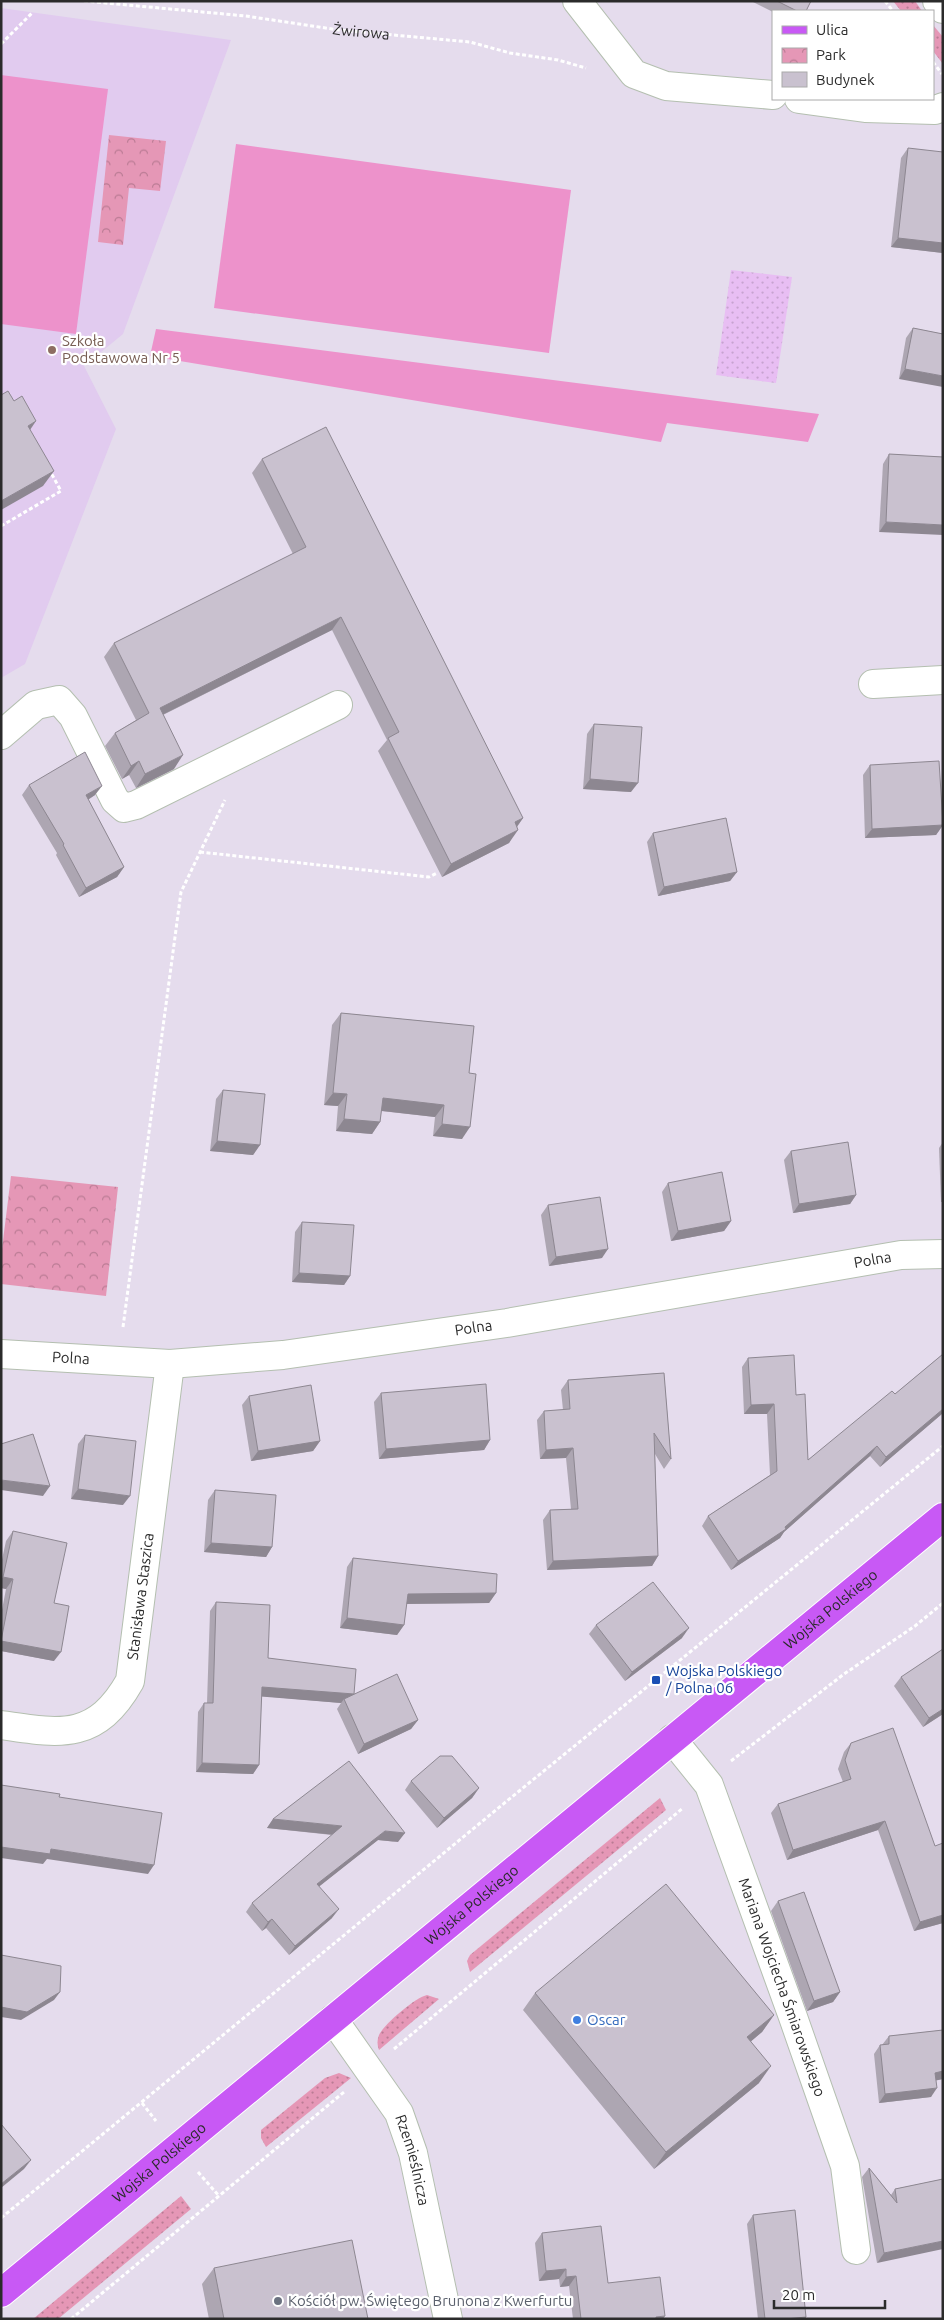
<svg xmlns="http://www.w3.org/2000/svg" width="944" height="2320" viewBox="0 0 944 2320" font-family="Ubuntu,sans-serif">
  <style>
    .education { fill: #e1cbef }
    .grass { fill: url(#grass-dots) }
    .sand { fill: url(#sand-dots) }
    .park { fill: url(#park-crowns) }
    .pitch { fill: #ed92cb }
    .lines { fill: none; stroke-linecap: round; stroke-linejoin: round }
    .minor-casing { stroke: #b4bfb0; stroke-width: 30 }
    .major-casing { stroke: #fff; stroke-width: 30 }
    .path { stroke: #fff; stroke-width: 3; stroke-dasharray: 4 2.5; stroke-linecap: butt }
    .minor { stroke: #fff; stroke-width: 28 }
    .major { stroke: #c859f5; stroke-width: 28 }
    .wall { fill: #ada6b2 }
    .shaded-wall { fill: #8d8791 }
    .building { fill: #c9c1cf; stroke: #8d8791 }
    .education-dot { fill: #8d6e63; stroke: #fff; stroke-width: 2 }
    .transit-dot { fill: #1a4fb4; stroke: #fff; stroke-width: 2 }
    .shop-dot { fill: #3f7fe0; stroke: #fff; stroke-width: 2 }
    .worship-dot { fill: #6b7280; stroke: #fff; stroke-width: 2 }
    .labels { text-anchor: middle; stroke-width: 4.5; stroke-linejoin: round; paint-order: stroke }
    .street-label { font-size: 15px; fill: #2b2b2b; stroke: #fff }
    .education-label { font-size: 15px; fill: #785e54; stroke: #fff; text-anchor: start }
    .transit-label { font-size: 15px; fill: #164399; stroke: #fff; text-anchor: start }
    .shop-label { font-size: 15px; fill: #366cbe; stroke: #fff; text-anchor: start }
    .worship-label { font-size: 15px; fill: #5b616d; stroke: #fff; text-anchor: start }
  </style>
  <defs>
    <pattern id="grass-dots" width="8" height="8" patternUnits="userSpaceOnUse" patternTransform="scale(1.25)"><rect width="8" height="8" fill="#e597b6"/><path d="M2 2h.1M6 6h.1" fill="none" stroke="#ba7b94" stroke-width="1.8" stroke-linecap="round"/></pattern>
    <pattern id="sand-dots" width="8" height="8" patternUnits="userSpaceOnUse" patternTransform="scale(1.25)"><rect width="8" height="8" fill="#e8bef3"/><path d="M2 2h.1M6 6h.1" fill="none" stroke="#c7a3d0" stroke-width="1.8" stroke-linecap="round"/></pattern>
    <pattern id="park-crowns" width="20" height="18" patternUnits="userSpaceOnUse" patternTransform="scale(1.25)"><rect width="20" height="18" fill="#e597b6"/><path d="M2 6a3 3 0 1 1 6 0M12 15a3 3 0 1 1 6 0" fill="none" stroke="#ba7b94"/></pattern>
  </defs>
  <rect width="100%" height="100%" fill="#e5dced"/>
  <polygon class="education" points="1,8 231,40 123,334 84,366 116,429 25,664 1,678"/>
  <g class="grass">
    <polygon points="893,1 915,1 922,11 901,11"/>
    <polygon points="933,25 943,37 943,64 933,51"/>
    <polygon points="660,1798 666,1810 470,1972 467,1961 470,1955"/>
    <path d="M427,1995L439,1999L379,2050C377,2045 377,2040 379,2035C384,2024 416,1997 427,1995Z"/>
    <polygon points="339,2073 351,2078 266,2147 261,2138 261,2130 325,2078"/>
    <polygon points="181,2196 191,2209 58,2319 33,2319"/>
  </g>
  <polygon class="sand" points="731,270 792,277 776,383 716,375"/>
  <g class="park">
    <polygon points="109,135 166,141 160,191 129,188 123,245 98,242"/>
    <polygon points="11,1176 118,1187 106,1296 1,1284 1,1257"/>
  </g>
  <g class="pitch">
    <polygon points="1,75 108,89 76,334 1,324"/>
    <polygon points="236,144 571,190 549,353 214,308"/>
    <polygon points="156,329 819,414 808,442 667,423 661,442 150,356"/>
  </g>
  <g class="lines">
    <defs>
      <g id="minor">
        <polyline points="577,1 634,74 666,86 773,95"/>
        <polyline points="937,1 943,9"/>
        <polyline points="799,99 865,108 935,110 943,107"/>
        <polyline points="873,684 943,680"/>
        <polyline points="1,735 36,705 59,700 73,716 115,800 124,808 136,805 338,705"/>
        <path id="s2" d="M1,1354L170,1364L283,1355L507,1323L901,1255L943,1254"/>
        <path id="s3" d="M1,1725C61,1734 96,1741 130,1681L170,1364"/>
        <path id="s4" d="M672,1739L709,1785L793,2017L845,2166L856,2250"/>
        <path id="s5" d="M333,2019L399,2113L413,2153L448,2319"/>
      </g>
      <g id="major">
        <path id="s6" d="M1,2293L943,1517"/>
      </g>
    </defs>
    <use href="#minor" class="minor-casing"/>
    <use href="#major" class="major-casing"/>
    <g class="path">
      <path id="s1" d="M84,1L246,16L339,30L470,42L510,53L558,60L586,68"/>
      <polyline points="885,1 893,11"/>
      <polyline points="1,44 33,12"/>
      <polyline points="933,62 942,74"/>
      <polyline points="1,526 61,491 50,471"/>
      <polyline points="200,852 429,877 437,873"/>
      <polyline points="123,1327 181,892 225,800"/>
      <polyline points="731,1761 844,1674 915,1626 943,1603"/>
      <polyline points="394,2049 683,1808"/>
      <polyline points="142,2103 156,2121"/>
      <polyline points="198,2172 219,2196"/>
      <polyline points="1,2218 502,1805 943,1446"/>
      <polyline points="71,2319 344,2092"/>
    </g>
    <use href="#minor" class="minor"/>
    <use href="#major" class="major"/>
  </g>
  <g class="wall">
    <polygon points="751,1 811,1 806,11 773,11 773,12"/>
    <polygon points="908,148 943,253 891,247 901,158"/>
    <polygon points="913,328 943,334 899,379 906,338"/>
    <polygon points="889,454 943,457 879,532 883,464"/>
    <polygon points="262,459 523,818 517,827 509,843 442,877 378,751 387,740 332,630 163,715 174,769 136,788 129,775 122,779 105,746 115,733 136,720 104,657 114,643 293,554 252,473"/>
    <polygon points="594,724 631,792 583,789 587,734"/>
    <polygon points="870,765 943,825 936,835 865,838 863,775"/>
    <polygon points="29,785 95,795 88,800 124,867 117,877 79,897 56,855 57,853 22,795"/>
    <polygon points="653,833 737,872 730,881 658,896 647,842"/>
    <polygon points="341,1013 474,1026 462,1139 433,1136 435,1117 381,1111 380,1122 372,1134 336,1131 338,1106 324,1105 332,1025"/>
    <polygon points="223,1090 260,1145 253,1155 210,1151 216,1099"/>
    <polygon points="943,1142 943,1202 941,1202 939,1148"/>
    <polygon points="791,1151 856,1195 850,1204 793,1213 784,1160"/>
    <polygon points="668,1183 731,1221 724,1231 671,1241 662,1192"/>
    <polygon points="548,1205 602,1258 549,1266 541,1215"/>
    <polygon points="302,1222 350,1276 344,1285 292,1282 295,1232"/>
    <polygon points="943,1354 943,1413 880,1467 870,1456 784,1532 780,1538 731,1570 702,1526 708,1516 770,1475 767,1414 744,1414 742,1367 748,1358 796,1395 808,1460 895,1394"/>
    <polygon points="664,1373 671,1459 664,1469 655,1454 658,1556 652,1566 547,1570 543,1520 550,1510 571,1509 566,1458 540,1459 537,1420 544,1411 563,1410 561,1390 568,1380"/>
    <polygon points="381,1393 490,1440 484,1450 379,1459 374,1402"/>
    <polygon points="249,1396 320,1441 313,1451 251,1461 242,1405"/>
    <polygon points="85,1435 123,1505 71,1499 78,1444"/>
    <polygon points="215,1490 272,1547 266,1557 204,1552 208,1500"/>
    <polygon points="13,1531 54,1603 54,1661 1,1651 1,1615 6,1589 1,1588 1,1564 6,1541"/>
    <polygon points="353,1558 496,1593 489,1603 406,1604 404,1625 397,1635 340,1628 347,1567"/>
    <polygon points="216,1602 268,1658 418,1720 411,1729 358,1754 337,1709 341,1703 261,1696 259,1765 253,1774 196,1772 198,1712 204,1703 207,1703 210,1611"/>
    <polygon points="596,1625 682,1638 625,1681 589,1634"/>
    <polygon points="901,1677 943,1714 923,1727 894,1686"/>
    <polygon points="851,1743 943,1923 914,1931 878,1830 787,1860 771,1813 778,1804 843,1782 838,1769 844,1752"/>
    <polygon points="411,1781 479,1788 472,1798 437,1828 405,1790"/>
    <polygon points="273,1819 398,1842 378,1840 319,1886 332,1918 289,1955 266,1928 262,1931 246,1912 252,1903 332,1835 267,1828"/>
    <polygon points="778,1901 840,1992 833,2002 807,2011 771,1911"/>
    <polygon points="535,1993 774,2015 762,2032 751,2041 759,2083 654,2169 523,2010"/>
    <polygon points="943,2030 943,2079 936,2080 931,2097 879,2103 874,2054 880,2045 882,2045 889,2036"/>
    <polygon points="869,2168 891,2195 895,2189 943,2179 877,2263 862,2177"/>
    <polygon points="753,2215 806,2317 805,2319 758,2319 747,2224"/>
    <polygon points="542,2233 608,2283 663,2319 573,2319 569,2286 560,2287 559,2279 539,2281 535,2243"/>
    <polygon points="214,2268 368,2319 209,2319 202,2284"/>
  </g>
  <g class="shaded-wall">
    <polygon points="898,238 943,243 943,253 891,247"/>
    <polygon points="905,369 943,376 943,387 899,379"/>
    <polygon points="36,421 26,436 28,426"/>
    <polygon points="54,471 43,486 1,510 1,501"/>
    <polygon points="886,522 943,525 943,535 879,532"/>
    <polygon points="341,617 332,630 150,721 160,708"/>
    <polygon points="183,755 174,769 136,788 145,774"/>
    <polygon points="139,761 129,775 122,779 131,766"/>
    <polygon points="590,779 638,783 631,792 583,789"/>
    <polygon points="102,786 95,795 79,805 86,795"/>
    <polygon points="523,818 513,832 515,822"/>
    <polygon points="943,825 936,835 865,838 872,829"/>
    <polygon points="518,830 509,843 442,877 451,864"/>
    <polygon points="124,867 117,877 79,897 86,888"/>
    <polygon points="737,872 730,881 658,896 664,887"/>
    <polygon points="333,1093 347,1094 338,1106 324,1105"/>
    <polygon points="383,1098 444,1105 435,1117 374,1110"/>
    <polygon points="344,1119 380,1122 372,1134 336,1131"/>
    <polygon points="442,1124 470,1127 462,1139 433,1136"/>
    <polygon points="217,1141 260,1145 253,1155 210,1151"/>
    <polygon points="856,1195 850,1204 793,1213 799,1204"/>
    <polygon points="731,1221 724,1231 671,1241 678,1231"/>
    <polygon points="608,1249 602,1258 549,1266 556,1257"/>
    <polygon points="299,1273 350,1276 344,1285 292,1282"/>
    <polygon points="774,1404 767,1414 744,1414 751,1405"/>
    <polygon points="943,1409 943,1413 880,1467 886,1457"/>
    <polygon points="490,1440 484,1450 379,1459 386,1449"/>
    <polygon points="320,1441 313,1451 251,1461 258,1451"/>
    <polygon points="877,1446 870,1456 784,1532 780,1538 731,1570 738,1561 785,1527"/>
    <polygon points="573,1448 566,1458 540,1459 546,1450"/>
    <polygon points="1,1480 50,1486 43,1496 1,1490"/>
    <polygon points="78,1489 130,1496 123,1505 71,1499"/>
    <polygon points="211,1543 272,1547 266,1557 204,1552"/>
    <polygon points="658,1556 652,1566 547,1570 553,1561"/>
    <polygon points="3,1577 13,1579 6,1589 1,1588 1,1579"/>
    <polygon points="496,1593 489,1603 401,1604 408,1594"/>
    <polygon points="347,1618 404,1625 397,1635 340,1628"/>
    <polygon points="689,1628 682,1638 625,1681 632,1672"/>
    <polygon points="1,1641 61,1652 54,1661 1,1651"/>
    <polygon points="262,1687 354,1694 348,1703 344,1699 341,1703 255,1696"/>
    <polygon points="943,1709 943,1714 923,1727 929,1718"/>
    <polygon points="418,1720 411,1729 358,1754 364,1744"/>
    <polygon points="202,1763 259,1765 253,1774 196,1772"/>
    <polygon points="479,1788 472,1798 437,1828 444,1818"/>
    <polygon points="273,1819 342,1826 336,1835 267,1828"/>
    <polygon points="885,1821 878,1830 787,1860 793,1850"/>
    <polygon points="385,1831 405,1833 398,1842 378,1840 311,1893 317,1884"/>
    <polygon points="1,1847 51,1849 154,1865 148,1874 47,1859 43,1864 1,1858"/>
    <polygon points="339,1909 332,1918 289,1955 295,1946"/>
    <polygon points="943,1915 943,1923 914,1931 920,1922"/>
    <polygon points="272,1919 266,1928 262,1931 268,1922"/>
    <polygon points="60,1992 54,2000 21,2020 1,2017 1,2007"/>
    <polygon points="840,1992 833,2002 807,2011 814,2001"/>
    <polygon points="774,2015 762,2032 736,2054 747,2037"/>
    <polygon points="771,2066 759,2083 654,2169 666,2152"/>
    <polygon points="943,2071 943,2079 929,2082 935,2073"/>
    <polygon points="937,2088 931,2097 879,2103 885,2094"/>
    <polygon points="31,2160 24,2169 1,2188 1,2184"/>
    <polygon points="943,2241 943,2249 877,2263 884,2253"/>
    <polygon points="566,2269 559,2279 539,2281 546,2271"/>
    <polygon points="576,2276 569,2286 560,2287 566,2277"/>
    <polygon points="665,2316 663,2319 655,2319 656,2317"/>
    <polygon points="806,2317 805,2319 786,2319"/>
  </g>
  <g class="building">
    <polygon points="777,1 811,1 806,11 797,11"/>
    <polygon points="908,148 943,152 943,243 898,238"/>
    <polygon points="913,328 943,334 943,376 905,369"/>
    <polygon points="8,391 14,401 22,396 36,421 28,426 54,471 1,501 1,395"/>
    <polygon points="326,427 523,818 515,822 518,830 451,864 388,738 399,732 341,617 160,708 183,755 145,774 139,761 131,766 115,733 149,713 114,643 306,547 262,459"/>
    <polygon points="889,454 943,457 943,525 886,522"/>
    <polygon points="594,724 642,727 638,783 590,779"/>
    <polygon points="85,752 102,786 86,795 124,867 86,888 63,845 64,844 29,785"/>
    <polygon points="939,761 943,825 872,829 870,765"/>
    <polygon points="726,818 737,872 664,887 653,833"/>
    <polygon points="341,1013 474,1026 469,1073 476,1074 470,1127 442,1124 444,1105 383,1098 380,1122 344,1119 347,1094 333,1093"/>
    <polygon points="223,1090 265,1094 260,1145 217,1141"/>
    <polygon points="848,1142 856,1195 799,1204 791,1151"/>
    <polygon points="722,1172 731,1221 678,1231 668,1183"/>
    <polygon points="600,1197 608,1249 556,1257 548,1205"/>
    <polygon points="302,1222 354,1225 350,1276 299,1273"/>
    <polygon points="943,1354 943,1409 886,1457 877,1446 785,1527 786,1529 738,1561 708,1516 777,1471 774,1404 751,1405 748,1358 794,1355 796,1395 805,1394 808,1460 892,1391 895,1394"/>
    <polygon points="664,1373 671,1459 654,1433 658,1556 553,1561 550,1510 578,1509 573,1448 546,1450 544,1411 570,1409 568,1380"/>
    <polygon points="486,1384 490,1440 386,1449 381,1393"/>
    <polygon points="311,1385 320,1441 258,1451 249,1396"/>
    <polygon points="33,1434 50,1486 1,1480 1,1444"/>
    <polygon points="85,1435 136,1441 130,1496 78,1489"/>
    <polygon points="215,1490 276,1495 272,1547 211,1543"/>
    <polygon points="13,1531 67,1543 54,1603 69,1606 61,1652 1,1641 13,1579 3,1577"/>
    <polygon points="353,1558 497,1574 496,1593 408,1594 404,1625 347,1618"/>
    <polygon points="653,1582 689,1628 632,1672 596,1625"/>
    <polygon points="216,1602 270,1605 268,1658 356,1669 354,1694 262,1687 259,1765 202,1763 204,1703 213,1703"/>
    <polygon points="943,1649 943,1709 929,1718 901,1677"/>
    <polygon points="397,1674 418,1720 364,1744 344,1699"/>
    <polygon points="893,1728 935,1846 943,1843 943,1915 920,1922 885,1821 793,1850 778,1804 851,1779 845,1760 851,1743"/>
    <polygon points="440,1756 452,1756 479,1788 444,1818 411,1781"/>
    <polygon points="349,1761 405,1833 385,1831 317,1884 339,1909 295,1946 272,1919 268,1922 252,1903 342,1826 273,1819"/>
    <polygon points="1,1785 60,1794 59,1797 162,1813 154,1865 51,1849 50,1854 1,1847"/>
    <polygon points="666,1884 774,2015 747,2037 771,2066 666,2152 535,1993"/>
    <polygon points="804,1892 840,1992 814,2001 778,1901"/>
    <polygon points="1,1955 61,1966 60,1992 27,2012 1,2007"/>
    <polygon points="943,2030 943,2071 935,2073 937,2088 885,2094 880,2045 889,2044 889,2036"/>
    <polygon points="1,2124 31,2160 1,2184"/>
    <polygon points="869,2168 897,2203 895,2189 943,2179 943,2241 884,2253"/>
    <polygon points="795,2210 806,2317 786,2319 765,2319 753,2215"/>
    <polygon points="601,2226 608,2283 660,2277 665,2316 656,2317 656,2319 581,2319 576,2276 566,2277 566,2269 546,2271 542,2233"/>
    <polygon points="352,2240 368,2319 224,2319 214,2268"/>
  </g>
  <circle class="education-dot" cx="52" cy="350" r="5"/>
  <rect class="transit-dot" x="651" y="1675" width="10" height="10" rx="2.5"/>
  <circle class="shop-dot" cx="577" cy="2020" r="5"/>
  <circle class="worship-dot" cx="278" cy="2301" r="5"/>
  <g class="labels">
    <g class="street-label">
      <text dy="5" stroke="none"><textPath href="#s1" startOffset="279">Żwirowa</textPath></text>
      <text dy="5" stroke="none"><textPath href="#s2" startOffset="880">Polna</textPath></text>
      <text dy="5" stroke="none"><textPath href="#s2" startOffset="475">Polna</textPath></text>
      <text dy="5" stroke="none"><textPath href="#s2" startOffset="70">Polna</textPath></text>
      <text dy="5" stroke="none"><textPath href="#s3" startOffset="235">Stanisława Staszica</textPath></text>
      <text dy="5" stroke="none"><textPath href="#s6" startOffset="1075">Wojska Polskiego</textPath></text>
      <text dy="5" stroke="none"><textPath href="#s6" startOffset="610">Wojska Polskiego</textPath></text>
      <text dy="5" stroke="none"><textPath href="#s4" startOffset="274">Mariana Wojciecha Śmiarowskiego</textPath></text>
      <text dy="5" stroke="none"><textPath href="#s5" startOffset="164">Rzemieślnicza</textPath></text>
      <text dy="5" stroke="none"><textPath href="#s6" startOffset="205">Wojska Polskiego</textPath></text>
    </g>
    <g class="education-label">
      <text x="62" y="346">Szkoła<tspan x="62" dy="17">Podstawowa Nr 5</tspan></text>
    </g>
    <g class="transit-label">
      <text x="666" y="1676">Wojska Polskiego<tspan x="666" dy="17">/ Polna 06</tspan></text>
    </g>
    <g class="shop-label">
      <text x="587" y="2025">Oscar</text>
    </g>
    <g class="worship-label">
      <text x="288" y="2306">Kościół pw. Świętego Brunona z Kwerfurtu</text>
    </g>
  </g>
  <rect width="944" height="2320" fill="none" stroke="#2b2b2b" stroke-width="5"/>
  <rect x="772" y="10" width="162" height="90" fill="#ffffff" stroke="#aaaaaa"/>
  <rect x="782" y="26" width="25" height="8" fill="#c859f5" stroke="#aaaaaa"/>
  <text x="816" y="35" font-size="15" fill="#2b2b2b">Ulica</text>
  <rect x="782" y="48" width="25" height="15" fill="url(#park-crowns)" stroke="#aaaaaa"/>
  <text x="816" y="60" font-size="15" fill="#2b2b2b">Park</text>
  <rect x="782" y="72" width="25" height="15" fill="#c9c1cf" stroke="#aaaaaa"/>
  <text x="816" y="85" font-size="15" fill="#2b2b2b">Budynek</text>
  <path d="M774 2300v8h111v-8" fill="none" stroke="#2b2b2b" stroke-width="2.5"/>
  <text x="782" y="2300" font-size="15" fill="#2b2b2b" stroke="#ffffff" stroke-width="4" paint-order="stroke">20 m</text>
</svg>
